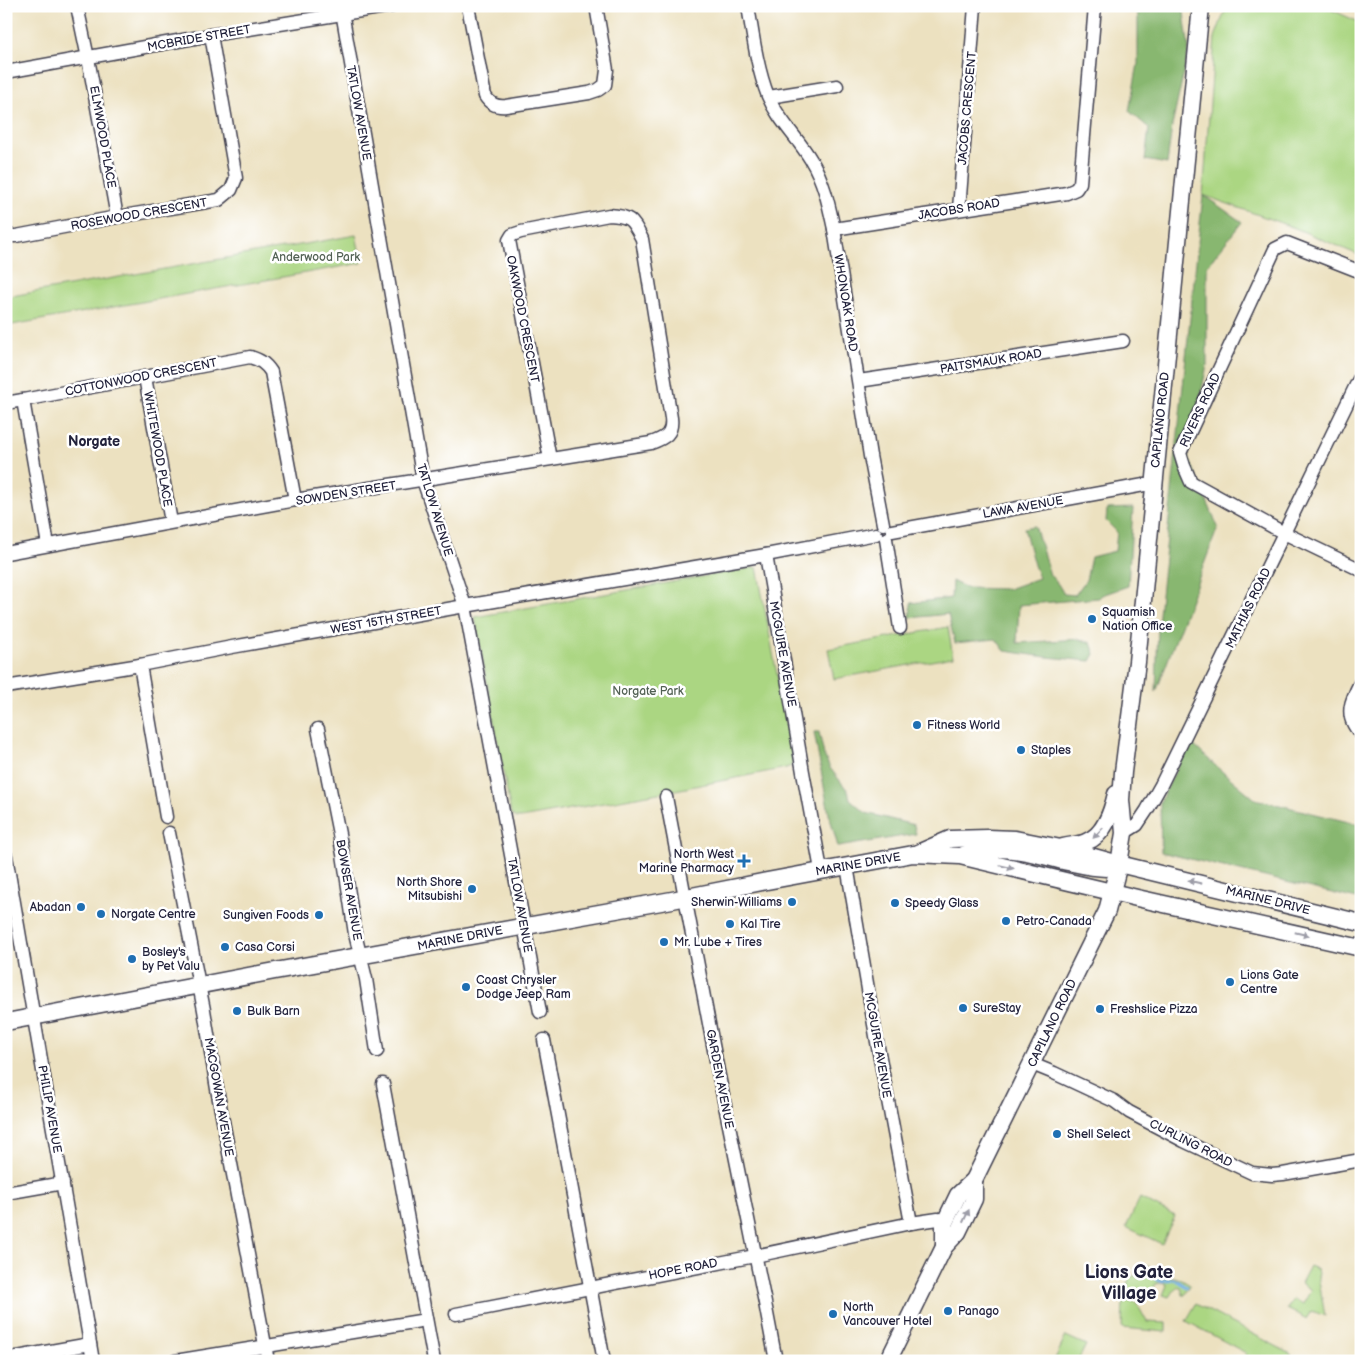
<svg xmlns="http://www.w3.org/2000/svg" width="1367" height="1367" viewBox="0 0 1367 1367" font-family="'Balsamiq Sans',sans-serif">
  <style>
    .green { fill: #abd682; stroke: #667c5e }
    .forest { fill: #88b770; stroke: #556c56 }
    .lines { fill: none; stroke-linecap: round; stroke-linejoin: round }
    .stream { stroke: #76aee5; stroke-width: 3 }
    .street-casing { stroke: #403f4f; stroke-width: 15 }
    .secondary-casing { stroke: #403f4f; stroke-width: 19 }
    .street { stroke: #fff; stroke-width: 12 }
    .secondary { stroke: #fff; stroke-width: 16 }
    .oneway { fill: #9c9ca7 }
    .poi-dot { fill: #1f6fb2; stroke: #fff; stroke-width: 2 }
    .labels { text-anchor: middle; stroke-width: 5; stroke-linejoin: round; paint-order: stroke }
    .street-label { font-size: 12px; fill: #22223b; stroke: #fff }
    .park-label { font-size: 12px; fill: #526154; stroke: #fff }
    .poi-label { font-size: 12px; fill: #22223b; stroke: #fff; text-anchor: start }
    .neighbourhood-label { font-size: 14px; font-weight: bold; fill: #22223b; stroke: #fff }
    .district-label { font-size: 18px; font-weight: bold; fill: #22223b; stroke: #fff }
  </style>
  <rect width="100%" height="100%" fill="#fff"/>
  <filter id="ink" filterUnits="userSpaceOnUse"><feTurbulence type="fractalNoise" baseFrequency=".02" numOctaves="2"/><feDisplacementMap in="SourceGraphic" scale="10" xChannelSelector="R" yChannelSelector="G"/><feConvolveMatrix kernelMatrix="1 2 1 2 8 2 1 2 1" color-interpolation-filters="sRGB"/></filter>
  <filter id="wash" filterUnits="userSpaceOnUse"><feTurbulence type="fractalNoise" baseFrequency=".0096" numOctaves="4" result="noise"/><feDisplacementMap in="SourceGraphic" scale="20" xChannelSelector="R" yChannelSelector="G"/><feGaussianBlur stdDeviation="1.12" result="paint"/><feColorMatrix in="noise" values="0 0 0 0 0 0 0 0 0 0 0 0 0 0 0 0 0 1.4 0 .05"/><feComposite in="paint" operator="in"/></filter>
  <g filter="url(#wash)">
    <rect width="100%" height="100%" fill="#ece1c0"/>
    <g class="green">
      <polygon points="1227,6 1323,6 1361,23 1361,256 1295,228 1203,195 1215,37"/>
      <polygon points="356,235 362,263 6,326 6,297"/>
      <polygon points="757,567 793,761 791,766 786,768 690,787 686,788 521,818 516,818 511,814 475,617"/>
      <polygon points="948,627 953,657 834,679 828,649"/>
      <polygon points="1140,1198 1175,1216 1162,1244 1126,1227"/>
      <path d="M1149,1265L1159,1278C1175,1275 1177,1277 1190,1285L1185,1295H1183L1181,1287C1175,1287 1173,1293 1170,1297L1163,1295L1167,1285L1163,1282L1156,1284L1143,1303L1139,1297L1125,1294L1129,1277L1143,1274Z"/>
      <polygon points="1310,1266 1317,1269 1325,1316 1312,1311 1307,1319 1287,1309 1293,1299 1303,1304 1311,1290 1301,1283"/>
      <polygon points="1123,1300 1136,1302 1147,1322 1166,1323 1166,1332 1122,1328"/>
      <polygon points="1196,1304 1291,1354 1293,1361 1246,1361 1246,1353 1186,1321"/>
      <polygon points="1066,1336 1086,1345 1078,1361 1054,1361"/>
    </g>
    <g class="forest">
      <polygon points="1135,6 1183,6 1189,49 1172,126 1167,164 1145,160 1149,128 1129,111 1138,64 1138,16"/>
      <polygon points="1203,195 1242,222 1207,266 1207,365 1188,456 1218,527 1156,692 1158,624"/>
      <polygon points="1133,508 1128,586 1102,595 1099,598 1019,605 1017,643 1080,639 1091,643 1095,654 1091,661 1046,657 1005,651 996,639 955,643 948,614 910,618 911,603 951,598 952,581 966,588 1008,589 1039,578 1034,565 1024,528 1035,526 1050,575 1058,584 1064,594 1075,595 1086,580 1091,557 1115,551 1117,532 1106,521 1107,509"/>
      <polygon points="819,732 824,755 830,768 848,791 850,799 866,813 914,825 916,834 838,847 829,814 814,732"/>
      <polygon points="1190,742 1218,768 1255,799 1361,825 1361,900 1161,852 1160,802"/>
    </g>
    <g class="lines">
      <polyline class="stream" points="1147,1269 1156,1279 1160,1281 1174,1279 1187,1287"/>
    </g>
  </g>
  <g filter="url(#ink)">
    <g class="lines">
      <defs>
        <g id="street">
          <polyline points="77,6 88,58 117,217"/>
          <polyline points="341,6 423,480 465,606 540,1012"/>
          <path d="M468,6L485,96C490,104 496,107 506,106L589,93L598,90L605,85L607,70L596,6"/>
          <path d="M748,6C753,36 757,68 768,96C778,120 798,138 811,160C824,181 829,206 834,229L870,456L883,524"/>
          <polyline points="6,72 211,35 392,6"/>
          <polyline points="769,97 837,86"/>
          <polyline points="959,209 975,6"/>
          <polyline points="834,229 1067,193 1076,189 1080,183 1095,6"/>
          <polyline points="6,236 16,236 117,217 219,200 231,190 236,178 211,35"/>
          <polyline points="1361,272 1287,243 1275,249 1180,453 1184,466 1191,482 1284,533 1361,570"/>
          <polyline points="145,377 171,522"/>
          <polyline points="859,381 1123,341"/>
          <polyline points="6,403 23,400"/>
          <polyline points="892,531 1144,485 1154,485"/>
          <polyline points="886,539 900,628"/>
          <path d="M48,545L23,400L250,357C260,360 265,363 271,372L295,500"/>
          <path d="M6,553L295,500L651,443C665,438 673,434 671,418L642,239C632,220 631,216 609,215L521,232L512,235L509,240L550,459"/>
          <polyline points="766,555 803,772 821,870"/>
          <polyline points="140,665 166,817"/>
          <path d="M1361,681C1351,700 1343,716 1361,734"/>
          <polyline points="6,687 140,665 232,647 465,606 766,555 876,534"/>
          <polyline points="318,729 343,854 355,934 366,979 377,1051"/>
          <polyline points="666,797 718,1071 765,1303 776,1361"/>
          <polyline points="169,833 204,1010 217,1089 268,1361"/>
          <polyline points="1124,833 1137,825 1147,810 1161,785 1361,375"/>
          <polyline points="6,856 93,1361"/>
          <polyline points="847,866 877,1042 911,1223"/>
          <polyline points="544,1040 604,1361"/>
          <polyline points="1032,1064 1054,1073 1114,1101 1129,1112 1184,1141 1252,1173 1272,1175 1283,1174 1361,1160"/>
          <polyline points="383,1084 434,1361"/>
          <polyline points="6,1193 63,1183"/>
          <polyline points="456,1314 755,1256 911,1223 938,1219 944,1224"/>
          <polyline points="6,1359 90,1344"/>
          <polyline points="175,1361 426,1320"/>
        </g>
        <g id="secondary">
          <path d="M1063,847C1071,845 1079,845 1086,842C1105,835 1112,811 1116,794"/>
          <polyline points="918,853 950,839 988,838 1015,839 1061,848 1119,864 1361,923"/>
          <path d="M963,855C969,853 976,851 982,850C1009,846 1037,854 1063,861C1078,864 1091,868 1106,868"/>
          <polyline points="6,1022 275,971 672,900 767,881 913,854 960,856 1137,898 1361,948"/>
          <polyline points="944,1247 944,1224 958,1195 974,1180 1092,941 1107,911 1119,864 1124,833 1121,800 1123,772 1137,662 1201,6"/>
          <polyline points="888,1361 944,1247 958,1232 974,1199 974,1180"/>
        </g>
      </defs>
      <use href="#street" class="street-casing"/>
      <use href="#secondary" class="secondary-casing"/>
      <use href="#street" class="street"/>
      <use href="#secondary" class="secondary"/>
    </g>
    <defs><path id="oneway-solid" d="M-6-.8H1V-3.2L6.5 0L1 3.2V.8H-6Z" transform="scale(1.25)"/></defs>
    <g class="oneway">
      <use href="#oneway-solid" transform="translate(1098 833) rotate(133)"/>
      <use href="#oneway-solid" transform="translate(1007 867) rotate(13)"/>
      <use href="#oneway-solid" transform="translate(1195 882) rotate(-166)"/>
      <use href="#oneway-solid" transform="translate(1302 934) rotate(13)"/>
      <use href="#oneway-solid" transform="translate(966 1216) rotate(-65)"/>
    </g>
  </g>
  <g class="poi-dot">
    <circle cx="1092" cy="619" r="5"/>
    <circle cx="917" cy="725" r="5"/>
    <circle cx="1021" cy="750" r="5"/>
    <path d="M741.5 853.5h5v5h5v5h-5v5h-5v-5h-5v-5h5z"/>
    <circle cx="472" cy="889" r="5"/>
    <circle cx="792" cy="902" r="5"/>
    <circle cx="895" cy="903" r="5"/>
    <circle cx="81" cy="907" r="5"/>
    <circle cx="101" cy="914" r="5"/>
    <circle cx="319" cy="915" r="5"/>
    <circle cx="1006" cy="921" r="5"/>
    <circle cx="730" cy="924" r="5"/>
    <circle cx="664" cy="942" r="5"/>
    <circle cx="225" cy="947" r="5"/>
    <circle cx="132" cy="959" r="5"/>
    <circle cx="1230" cy="982" r="5"/>
    <circle cx="466" cy="987" r="5"/>
    <circle cx="963" cy="1008" r="5"/>
    <circle cx="1100" cy="1009" r="5"/>
    <circle cx="237" cy="1011" r="5"/>
    <circle cx="1057" cy="1134" r="5"/>
    <circle cx="948" cy="1311" r="5"/>
    <circle cx="833" cy="1314" r="5"/>
  </g>
  <g class="labels">
    <g class="street-label">
      <text transform="translate(199 38) rotate(-10)" y="4">MCBRIDE STREET</text>
      <text transform="translate(967 108) rotate(-85)" y="4">JACOBS CRESCENT</text>
      <text transform="translate(359 113) rotate(80)" y="4">TATLOW AVENUE</text>
      <text transform="translate(103 137) rotate(80)" y="4">ELMWOOD PLACE</text>
      <text transform="translate(959 209) rotate(-9)" y="4">JACOBS ROAD</text>
      <text transform="translate(139 214) rotate(-10)" y="4">ROSEWOOD CRESCENT</text>
      <text transform="translate(846 303) rotate(81)" y="4">WHONOAK ROAD</text>
      <text transform="translate(523 319) rotate(79)" y="4">OAKWOOD CRESCENT</text>
      <text transform="translate(991 361) rotate(-9)" y="4">PAITSMAUK ROAD</text>
      <text transform="translate(141 377) rotate(-11)" y="4">COTTONWOOD CRESCENT</text>
      <text transform="translate(1200 410) rotate(-65)" y="4">RIVERS ROAD</text>
      <text transform="translate(1160 420) rotate(-84)" y="4">CAPILANO ROAD</text>
      <text transform="translate(158 449) rotate(80)" y="4">WHITEWOOD PLACE</text>
      <text transform="translate(346 493) rotate(-9)" y="4">SOWDEN STREET</text>
      <text transform="translate(1023 507) rotate(-10)" y="4">LAWA AVENUE</text>
      <text transform="translate(435 510) rotate(73)" y="4">TATLOW AVENUE</text>
      <text transform="translate(1248 608) rotate(-64)" y="4">MATHIAS ROAD</text>
      <text transform="translate(386 620) rotate(-10)" y="4">WEST 15TH STREET</text>
      <text transform="translate(783 654) rotate(80)" y="4">MCGUIRE AVENUE</text>
      <text transform="translate(858 864) rotate(-10)" y="4">MARINE DRIVE</text>
      <text transform="translate(349 890) rotate(80)" y="4">BOWSER AVENUE</text>
      <text transform="translate(1268 900) rotate(14)" y="4">MARINE DRIVE</text>
      <text transform="translate(520 905) rotate(80)" y="4">TATLOW AVENUE</text>
      <text transform="translate(460 938) rotate(-11)" y="4">MARINE DRIVE</text>
      <text transform="translate(1052 1023) rotate(-64)" y="4">CAPILANO ROAD</text>
      <text transform="translate(878 1045) rotate(80)" y="4">MCGUIRE AVENUE</text>
      <text transform="translate(720 1079) rotate(79)" y="4">GARDEN AVENUE</text>
      <text transform="translate(219 1097) rotate(80)" y="4">MACGOWAN AVENUE</text>
      <text transform="translate(50 1109) rotate(80)" y="4">PHILIP AVENUE</text>
      <text transform="translate(1191 1143) rotate(27)" y="4">CURLING ROAD</text>
      <text transform="translate(683 1269) rotate(-11)" y="4">HOPE ROAD</text>
    </g>
    <g class="park-label">
      <text x="316" y="261">Anderwood Park</text>
      <text x="648" y="695">Norgate Park</text>
    </g>
    <g class="poi-label">
      <text x="1102" y="616">Squamish<tspan x="1102" dy="14">Nation Office</tspan></text>
      <text x="927" y="729">Fitness World</text>
      <text x="1031" y="754">Staples</text>
      <text x="734" y="858" text-anchor="end">North West<tspan x="734" dy="14">Marine Pharmacy</tspan></text>
      <text x="462" y="886" text-anchor="end">North Shore<tspan x="462" dy="14">Mitsubishi</tspan></text>
      <text x="782" y="906" text-anchor="end">Sherwin-Williams</text>
      <text x="905" y="907">Speedy Glass</text>
      <text x="71" y="911" text-anchor="end">Abadan</text>
      <text x="111" y="918">Norgate Centre</text>
      <text x="309" y="919" text-anchor="end">Sungiven Foods</text>
      <text x="1016" y="925">Petro-Canada</text>
      <text x="740" y="928">Kal Tire</text>
      <text x="674" y="946">Mr. Lube + Tires</text>
      <text x="235" y="951">Casa Corsi</text>
      <text x="142" y="956">Bosley's<tspan x="142" dy="14">by Pet Valu</tspan></text>
      <text x="1240" y="979">Lions Gate<tspan x="1240" dy="14">Centre</tspan></text>
      <text x="476" y="984">Coast Chrysler<tspan x="476" dy="14">Dodge Jeep Ram</tspan></text>
      <text x="973" y="1012">SureStay</text>
      <text x="1110" y="1013">Freshslice Pizza</text>
      <text x="247" y="1015">Bulk Barn</text>
      <text x="1067" y="1138">Shell Select</text>
      <text x="843" y="1311">North<tspan x="843" dy="14">Vancouver Hotel</tspan></text>
      <text x="958" y="1315">Panago</text>
    </g>
    <g class="neighbourhood-label">
      <text x="94" y="446">Norgate</text>
    </g>
    <g class="district-label">
      <text x="1129" y="1278">Lions Gate<tspan x="1129" dy="21">Village</tspan></text>
    </g>
  </g>
  <rect width="1367" height="1367" fill="none" stroke="#fff" stroke-width="25"/>
</svg>
